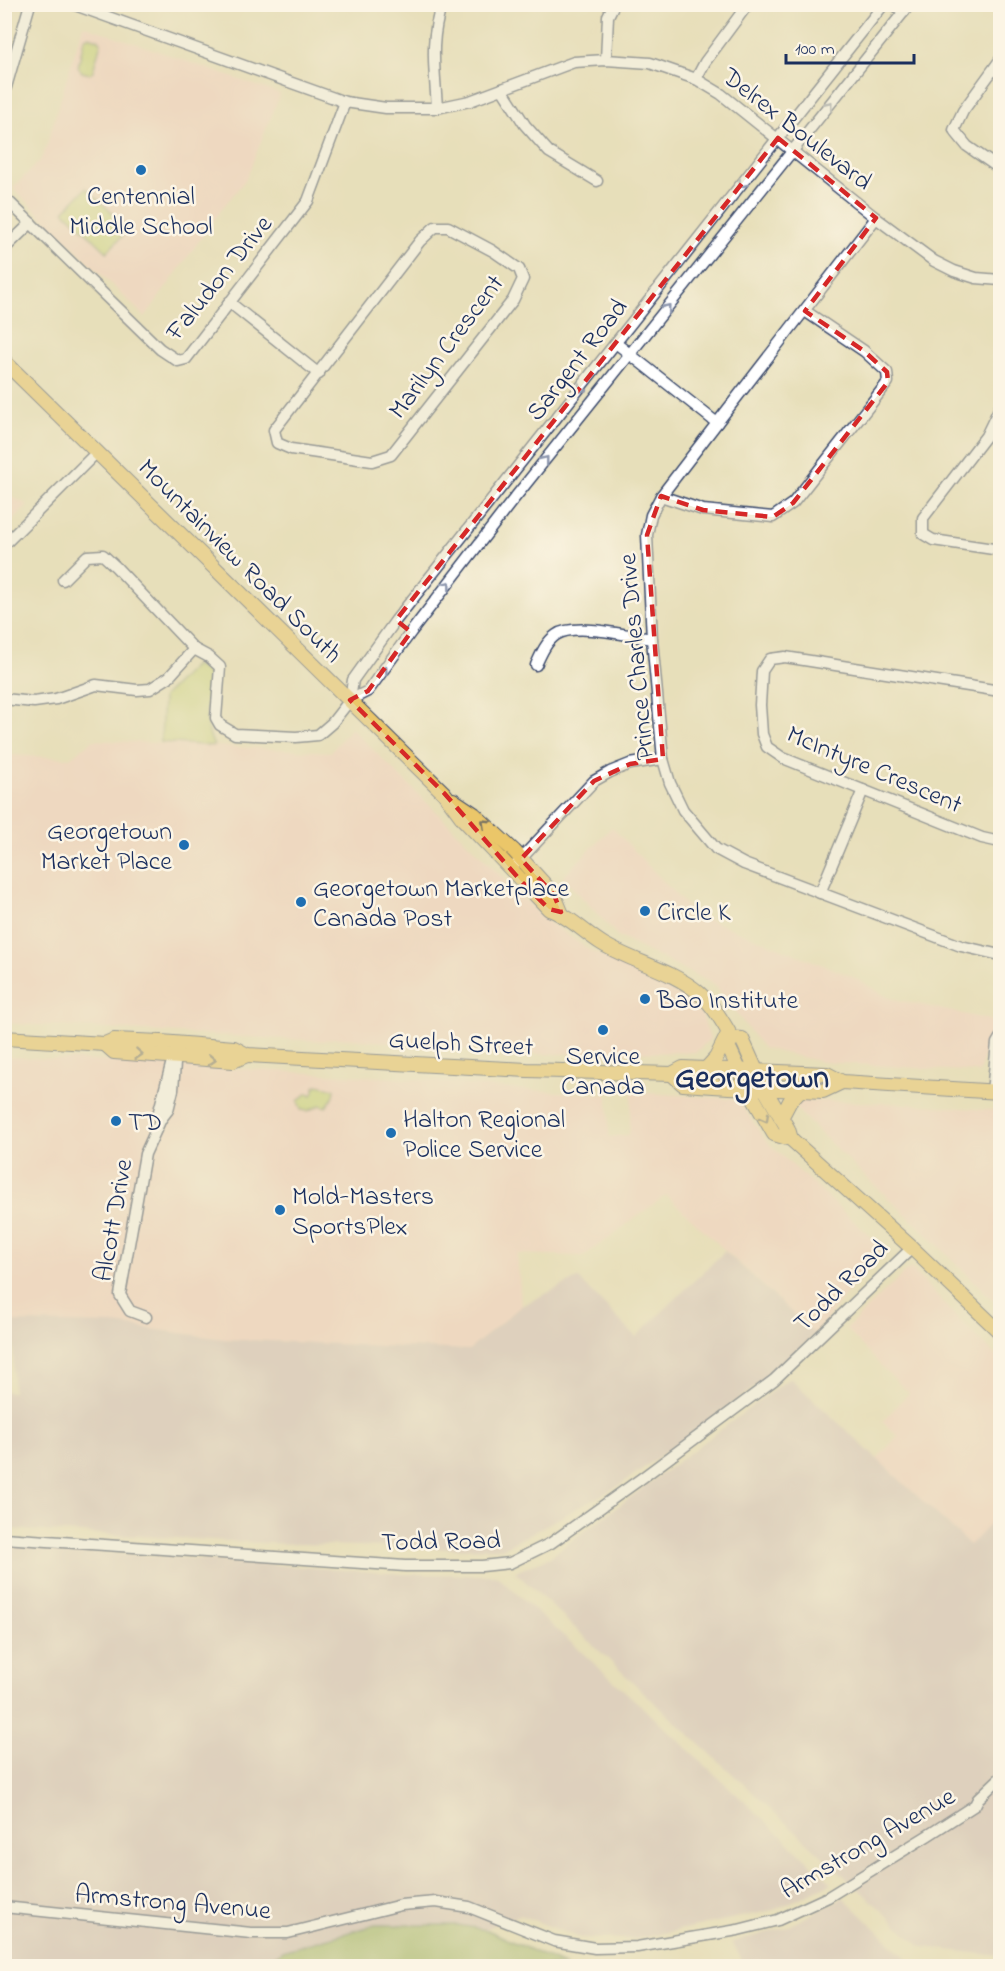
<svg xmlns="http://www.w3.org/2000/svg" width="1005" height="1971" viewBox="0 0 1005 1971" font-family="'Indie Flower',sans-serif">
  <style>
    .built { fill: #f7d1c8 }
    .industrial { fill: #d2bfc0 }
    .green { fill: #c4d376; stroke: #70816a; stroke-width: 1.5 }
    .forest { fill: #9bb567; stroke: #5b7262; stroke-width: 1.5 }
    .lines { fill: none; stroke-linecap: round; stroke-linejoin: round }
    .minor-casing { stroke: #3a496c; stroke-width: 13 }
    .major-casing { stroke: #3a496c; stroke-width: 16 }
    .minor { stroke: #fff; stroke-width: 10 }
    .major { stroke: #ebc669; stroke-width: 14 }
    .oneway { stroke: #8d97ae }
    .oneway2 { stroke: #797363 }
    .marked { fill: none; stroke: #d62828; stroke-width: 4.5; stroke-dasharray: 12 8; stroke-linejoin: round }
    .poi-dot { fill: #1f6fb2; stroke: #fcf5e5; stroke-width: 2 }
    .labels { text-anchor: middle; stroke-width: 5; stroke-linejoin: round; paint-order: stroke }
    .street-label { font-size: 26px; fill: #1b2f5e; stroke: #fcf5e5 }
    .poi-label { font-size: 26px; fill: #1b2f5e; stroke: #fcf5e5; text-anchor: start }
    .district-label { font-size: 32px; font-weight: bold; fill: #1b2f5e; stroke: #fcf5e5 }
  </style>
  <rect width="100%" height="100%" fill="#fcf5e5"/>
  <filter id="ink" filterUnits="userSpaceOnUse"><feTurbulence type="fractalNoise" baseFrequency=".0167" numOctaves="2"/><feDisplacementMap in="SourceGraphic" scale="12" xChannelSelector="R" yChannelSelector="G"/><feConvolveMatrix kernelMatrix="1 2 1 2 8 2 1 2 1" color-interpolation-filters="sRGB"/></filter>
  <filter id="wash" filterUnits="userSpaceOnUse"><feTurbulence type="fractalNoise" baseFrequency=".008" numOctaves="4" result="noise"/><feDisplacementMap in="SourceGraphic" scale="24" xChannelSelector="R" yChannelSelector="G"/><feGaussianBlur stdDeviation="1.35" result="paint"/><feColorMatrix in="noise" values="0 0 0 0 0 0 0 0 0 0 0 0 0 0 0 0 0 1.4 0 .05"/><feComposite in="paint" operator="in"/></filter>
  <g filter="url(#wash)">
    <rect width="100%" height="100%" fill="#e7dfba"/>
    <g class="built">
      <polygon points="83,25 280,94 246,179 224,206 145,317 13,188 40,161 46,148"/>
      <polygon points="5,494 28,505 5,529"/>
      <polygon points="351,728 545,919 589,950 656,979 701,1012 710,1039 696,1052 537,1054 423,1047 390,1042 335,1038 323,1041 5,1023 4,755 70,758 93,740 331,752"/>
      <polygon points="612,827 694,914 851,976 889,998 995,1021 979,1072 823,1062 763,1048 714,984 619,937 563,877"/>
      <polygon points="5,1057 158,1064 429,1080 509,1089 608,1095 609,1137 629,1135 632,1092 732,1099 741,1104 766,1141 883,1248 815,1334 666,1195 584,1256 517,1254 521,1306 469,1350 224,1339 114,1324 5,1322"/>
      <polygon points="803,1100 908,1104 1000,1111 1000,1307 920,1227 858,1170 796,1109 798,1104"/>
      <polygon points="912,1269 945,1305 1000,1360 1000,1513 971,1546 877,1459 898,1436 882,1422 909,1393 884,1369 846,1329 907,1270"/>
    </g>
    <g class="industrial">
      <polygon points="725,1251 815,1334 772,1375 620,1485 504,1548 451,1549 266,1543 5,1529 4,1391 13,1392 14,1322 114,1324 224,1339 469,1350 521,1306 578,1278 636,1337"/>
      <polygon points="790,1378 970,1545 1000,1513 1000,1956 922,1947 669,1716 515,1572 550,1557"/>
      <polygon points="4,1545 402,1574 496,1575 648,1712 832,1883 774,1910 636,1939 580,1938 520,1915 483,1929 458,1925 282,1951 263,1966 5,1966"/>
      <polygon points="843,1897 915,1966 745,1966 732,1942 788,1927"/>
    </g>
    <g class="green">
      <polygon points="89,36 98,39 101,43 93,71 90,74 82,72 78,67 84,39"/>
      <polygon points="86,188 129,229 107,252 64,211"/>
      <path d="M195,665L205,671L211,680C207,707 202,721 214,746L161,742L163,697Z"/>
      <path d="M318,1085L335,1089C335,1096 331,1101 326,1107L320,1105L308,1111L301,1110L298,1101L308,1093L312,1095L314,1092V1087Z"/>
    </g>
    <polygon class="forest" points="375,1925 458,1925 487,1930 566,1966 263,1966 282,1951"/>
  </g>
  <g filter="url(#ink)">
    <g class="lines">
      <defs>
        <g id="minor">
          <polyline points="72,4 345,102 386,108 437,108 470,101 574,62 606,60 650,63 696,79 721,94 876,218 934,261 954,271 976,278 1000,280"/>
          <polyline points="893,4 904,12"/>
          <polyline points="606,60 608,16 614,4"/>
          <polyline points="1000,60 963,111 954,130 967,146 1000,169"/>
          <polyline points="696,79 705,62 748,4"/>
          <polyline points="502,89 525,125 549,152 597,181"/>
          <polyline points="4,94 30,4"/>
          <path d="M437,108C435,71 429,41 442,4"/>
          <polyline points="4,197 160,349 178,361 186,359 308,201 345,102"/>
          <polyline points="876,218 717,423 661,496 651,515 647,535 652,639 663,759 670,783 683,810 716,849 744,864 961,946 1000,955"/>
          <polygon points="435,227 448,227 493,251 519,269 523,279 513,300 391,455 372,461 291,449 277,443 274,430 420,241"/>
          <polyline points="4,249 31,223"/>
          <polyline points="229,302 319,374"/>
          <polyline points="617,344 717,423"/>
          <polyline points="1000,407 986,436 923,518 923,534 933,540 1000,550"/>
          <polyline points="661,496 703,510 773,517 793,503 888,382 887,372 864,351 805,311"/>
          <polyline points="4,545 97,452"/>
          <polyline points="63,580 87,556 103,555 116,567 194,649 209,657 220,667 216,718 220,725 235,734 296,737 318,735 332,723 350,700 368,691 411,632 509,505 910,4"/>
          <path d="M536,665C541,654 546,642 556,635C574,622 630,636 652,639"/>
          <polyline points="1000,691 785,657 770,659 762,671 760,705 762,734 767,747 783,758 982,838 1000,842"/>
          <polyline points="4,699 34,702 56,699 96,685 137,690 150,689 169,677 194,649"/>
          <polyline points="350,700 353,680 396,620 884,4"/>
          <polyline points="517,863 594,781 610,772 630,764 663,759"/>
          <polyline points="820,893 863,790"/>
          <polyline points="992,1092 997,1043 1000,1038"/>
          <polyline points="161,1119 159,1111 171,1065"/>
          <polyline points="146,1317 130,1311 120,1295 145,1154 161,1119 168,1110 173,1090 176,1050"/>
          <polyline points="4,1538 405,1566 482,1566 510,1563 551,1543 642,1478 774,1380 912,1248"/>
          <polyline points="4,1907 251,1933 288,1933 401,1905 436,1902 469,1907 554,1941 595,1948 637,1947 738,1930 778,1920 828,1897 927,1836 975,1805 978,1799 1000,1778"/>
        </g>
        <g id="major">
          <path d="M4,361L444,793L464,820L549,909C568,915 585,933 603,944C633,962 672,970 699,993C713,1005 723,1022 732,1038L742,1039L764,1088L788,1129L791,1139"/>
          <polyline points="453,800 474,814 514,851 554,895 561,912"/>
          <polyline points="4,1038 105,1044 114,1040 161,1042 234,1048 247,1055 527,1070 672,1074 683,1068 827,1074 842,1082 1000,1092"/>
          <polyline points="732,1038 728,1046 747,1087 774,1134 791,1139 912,1248 1000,1332"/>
          <polyline points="105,1044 114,1052 233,1061 247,1055"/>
          <polyline points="706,1069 716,1058 728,1034"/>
          <polyline points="672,1074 683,1084 729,1087 823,1091 842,1082"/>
          <polyline points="781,1118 790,1101 801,1089"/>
        </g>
      </defs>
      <use href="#minor" class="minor-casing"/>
      <use href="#major" class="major-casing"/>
      <use href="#minor" class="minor"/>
      <use href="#major" class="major"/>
    </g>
    <defs><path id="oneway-chevron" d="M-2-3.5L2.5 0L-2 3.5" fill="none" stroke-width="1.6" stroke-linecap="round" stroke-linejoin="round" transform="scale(1.5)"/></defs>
    <g class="oneway">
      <use href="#oneway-chevron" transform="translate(829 105) rotate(-51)"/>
      <use href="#oneway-chevron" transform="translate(742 184) rotate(128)"/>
      <use href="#oneway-chevron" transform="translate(667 308) rotate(-51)"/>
      <use href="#oneway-chevron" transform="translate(581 389) rotate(129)"/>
      <use href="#oneway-chevron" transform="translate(545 460) rotate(-51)"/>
      <use href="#oneway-chevron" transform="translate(447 585) rotate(-52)"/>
      <use href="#oneway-chevron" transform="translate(384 670) rotate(-54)"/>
    </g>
    <g class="oneway2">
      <use href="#oneway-chevron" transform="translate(485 823) rotate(-137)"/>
      <use href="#oneway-chevron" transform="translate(139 1054) rotate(4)"/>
      <use href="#oneway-chevron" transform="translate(212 1060) rotate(3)"/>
      <use href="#oneway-chevron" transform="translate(765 1118) rotate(61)"/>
    </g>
  </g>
  <path d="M0 0H1005V1971H0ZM778,138L876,218L805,311L864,351L887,372L888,382L793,503L773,517L703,510L661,496L647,535L663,759L630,764L594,781L521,859L554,895L561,912L549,909L520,880L444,793L350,700L368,691L411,632L396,620Z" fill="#e7dfba" fill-opacity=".55" fill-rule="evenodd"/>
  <path class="marked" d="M778,138L876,218L805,311L864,351L887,372L888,382L793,503L773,517L703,510L661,496L647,535L663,759L630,764L594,781L521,859L554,895L561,912L549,909L520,880L444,793L350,700L368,691L411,632L396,620Z"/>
  <g class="poi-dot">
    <circle cx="141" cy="170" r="6"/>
    <circle cx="184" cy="845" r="6"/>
    <circle cx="301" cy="902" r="6"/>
    <circle cx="645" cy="911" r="6"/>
    <circle cx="645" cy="999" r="6"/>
    <circle cx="603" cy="1030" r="6"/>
    <circle cx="116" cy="1121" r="6"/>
    <circle cx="391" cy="1133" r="6"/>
    <circle cx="280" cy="1210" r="6"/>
  </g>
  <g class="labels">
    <g class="street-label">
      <text transform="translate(798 128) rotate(38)" y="9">Delrex Boulevard</text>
      <text transform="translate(218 277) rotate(-51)" y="9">Faludon Drive</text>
      <text transform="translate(445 346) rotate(-53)" y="9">Marilyn Crescent</text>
      <text transform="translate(576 359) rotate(-52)" y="9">Sargent Road</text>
      <text transform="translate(241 560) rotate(45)" y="9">Mountainview Road South</text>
      <text transform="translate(635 657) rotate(-95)" y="9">Prince Charles Drive</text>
      <text transform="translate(875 768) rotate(23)" y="9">McIntyre Crescent</text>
      <text transform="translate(461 1042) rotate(3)" y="9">Guelph Street</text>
      <text transform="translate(112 1220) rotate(-80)" y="9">Alcott Drive</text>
      <text transform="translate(840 1285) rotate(-44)" y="9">Todd Road</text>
      <text transform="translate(441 1540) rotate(-1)" y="9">Todd Road</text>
      <text transform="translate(867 1842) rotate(-30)" y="9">Armstrong Avenue</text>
      <text transform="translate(173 1901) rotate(5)" y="9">Armstrong Avenue</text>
    </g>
    <g class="poi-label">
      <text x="141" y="204" text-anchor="middle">Centennial<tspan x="141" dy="30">Middle School</tspan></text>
      <text x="172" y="839" text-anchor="end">Georgetown<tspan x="172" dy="30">Market Place</tspan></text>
      <text x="313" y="896">Georgetown Marketplace<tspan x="313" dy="30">Canada Post</tspan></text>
      <text x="657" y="920">Circle K</text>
      <text x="657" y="1008">Bao Institute</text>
      <text x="603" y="1064" text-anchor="middle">Service<tspan x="603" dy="30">Canada</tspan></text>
      <text x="403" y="1127">Halton Regional<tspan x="403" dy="30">Police Service</tspan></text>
      <text x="128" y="1130">TD</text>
      <text x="292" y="1204">Mold-Masters<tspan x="292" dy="30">SportsPlex</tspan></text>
    </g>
    <g class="district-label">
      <text x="752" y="1087">Georgetown</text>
    </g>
  </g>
  <rect width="1005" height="1971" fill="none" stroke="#fcf5e5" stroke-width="24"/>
  <path d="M786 54v9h128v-9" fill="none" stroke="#1b2f5e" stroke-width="3"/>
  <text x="795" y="54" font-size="18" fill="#1b2f5e" stroke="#fcf5e5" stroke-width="4.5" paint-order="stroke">100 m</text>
</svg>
